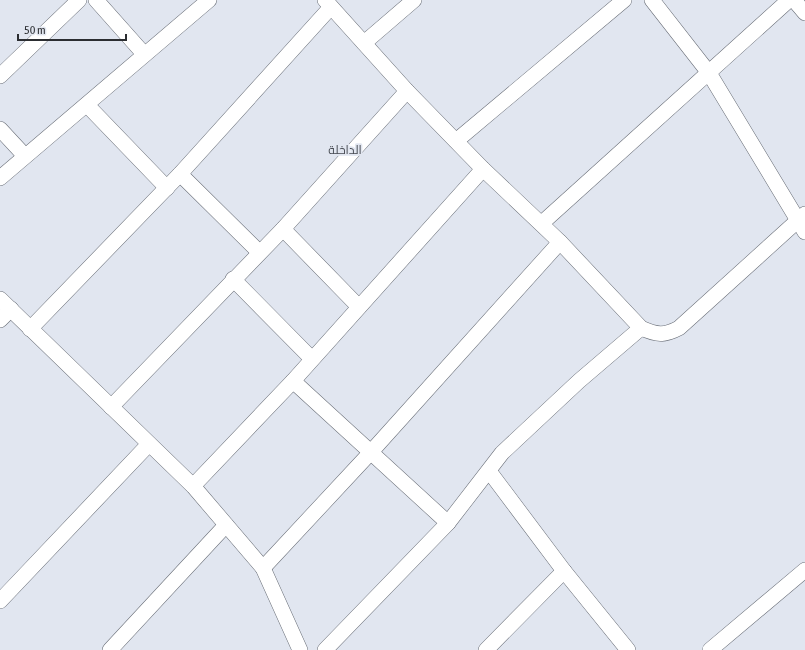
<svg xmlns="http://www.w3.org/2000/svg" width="805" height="650" viewBox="0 0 805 650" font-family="'Asap Condensed',Cairo,sans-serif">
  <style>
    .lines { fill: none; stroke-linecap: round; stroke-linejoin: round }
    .minor-casing { stroke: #696e77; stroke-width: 16 }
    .minor { stroke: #fff; stroke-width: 15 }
    .labels { text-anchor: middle; stroke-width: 3.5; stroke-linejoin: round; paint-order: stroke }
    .neighbourhood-label { font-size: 12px; fill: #464a52; stroke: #e1e6f0 }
  </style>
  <rect width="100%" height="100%" fill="#e1e6f0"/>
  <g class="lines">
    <defs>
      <g id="minor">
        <polyline points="96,0 144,54"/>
        <path d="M325,0L407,91L483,169L560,242L641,328C657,335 664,336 679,328L805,214"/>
        <polyline points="652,0 709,73 805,232"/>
        <polyline points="794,0 805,13"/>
        <polyline points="364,43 414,0"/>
        <polyline points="0,76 79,0"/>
        <polyline points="87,105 167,188"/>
        <polyline points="0,129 25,156"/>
        <polyline points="456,141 624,0"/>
        <polyline points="180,174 259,252"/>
        <polyline points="0,178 209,0"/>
        <polyline points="542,223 789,0"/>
        <polyline points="283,229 359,307"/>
        <polyline points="233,279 312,359"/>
        <polyline points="0,299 193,486 263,568 300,650"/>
        <polyline points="0,320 11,309"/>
        <polyline points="30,329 180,174 331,7"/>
        <polyline points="293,381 448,523"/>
        <polyline points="111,407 283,229 407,91"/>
        <polyline points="489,471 564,571 628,650"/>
        <polyline points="193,486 293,381 483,169"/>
        <polyline points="263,568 371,452 560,242"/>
        <polyline points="0,601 149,444"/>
        <polyline points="110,650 226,525"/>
        <polyline points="325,650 448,523 502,453 579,381 641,328"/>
        <polyline points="486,650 564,571"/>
        <polyline points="710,650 805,570"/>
      </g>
    </defs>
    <use href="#minor" class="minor-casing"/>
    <use href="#minor" class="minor"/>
  </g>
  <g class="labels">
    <g class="neighbourhood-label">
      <text x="345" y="154">الداخلة</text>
    </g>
  </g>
  <path d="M18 34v6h108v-6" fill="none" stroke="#2b2d31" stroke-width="2"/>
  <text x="24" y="34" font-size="12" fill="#2b2d31" stroke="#e1e6f0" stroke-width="3" paint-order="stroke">50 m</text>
</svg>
